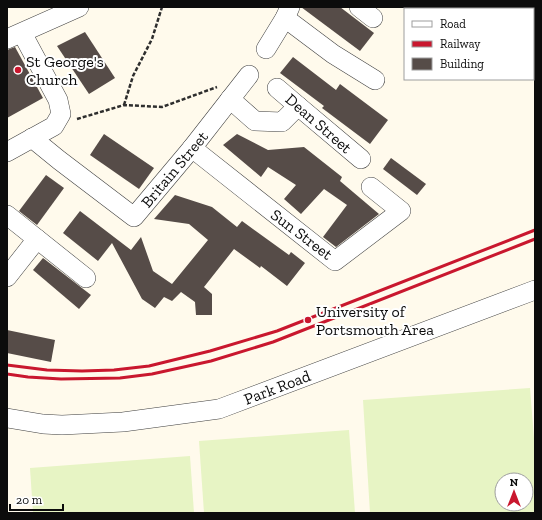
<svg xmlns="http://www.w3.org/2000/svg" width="542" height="520" viewBox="0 0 542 520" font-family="'Zilla Slab',serif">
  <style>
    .pitch { fill: #e7f4c4; fill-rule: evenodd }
    .building { fill: #564c48 }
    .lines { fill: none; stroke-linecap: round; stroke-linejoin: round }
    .minor-casing { stroke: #3f3f3f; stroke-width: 20 }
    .path { stroke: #2e2e2e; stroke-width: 2.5; stroke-dasharray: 4 2; stroke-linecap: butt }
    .minor { stroke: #fff; stroke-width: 19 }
    .rail { stroke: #c9172e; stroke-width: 3 }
    .poi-dot { fill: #c9172e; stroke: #fff; stroke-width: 1.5 }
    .labels { text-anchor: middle; stroke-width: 4; stroke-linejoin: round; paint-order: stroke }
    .poi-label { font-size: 16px; fill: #0c0c0c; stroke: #fff; text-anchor: start }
    .street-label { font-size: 16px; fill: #0c0c0c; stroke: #fff }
  </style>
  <rect width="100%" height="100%" fill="#fffaec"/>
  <g class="pitch">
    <path d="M530,388L535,451V513H370L363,400ZM502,480H526V504H502Z"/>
    <polygon points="349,430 355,513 204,513 199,441"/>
    <polygon points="190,456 194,513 33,513 30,468"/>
  </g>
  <g class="building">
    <polygon points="301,7 340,7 374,33 360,51"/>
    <polygon points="85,32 115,78 89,94 57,46"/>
    <polygon points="15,47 43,98 7,118 7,50"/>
    <polygon points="293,57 336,90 340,84 388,120 370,144 322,108 324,106 280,73"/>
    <polygon points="104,134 154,168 139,189 90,155"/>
    <polygon points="237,134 268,150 304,147 342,177 340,181 379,214 336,247 323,237 347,205 324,189 301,214 284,199 296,185 268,167 261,177 223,145"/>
    <polygon points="391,158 426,184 417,195 383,169"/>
    <polygon points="46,175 64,188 37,225 19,211"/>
    <polygon points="175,195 212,207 237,227 242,221 289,255 291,252 305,263 287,286 261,266 260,268 234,249 204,287 212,294 212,315 196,315 195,302 181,292 172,301 164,297 155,308 142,299 112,243 98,261 63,233 80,211 131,250 141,237 153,271 172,284 208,240 189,224 154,219"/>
    <polygon points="43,258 91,295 79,309 33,270"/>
    <polygon points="7,330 55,340 51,362 7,353"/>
  </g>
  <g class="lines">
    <defs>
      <g id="minor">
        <polyline points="359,7 373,18"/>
        <polyline points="521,7 526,9"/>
        <polyline points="285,18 333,54 375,80"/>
        <polyline points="7,39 79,7"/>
        <polyline points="266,49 285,18 290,7"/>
        <polyline points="277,88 298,106 361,159"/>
        <polyline points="230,99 255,121 282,122 298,106"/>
        <polyline points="32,138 59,160 134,217 192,148 249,75"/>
        <polyline points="192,148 335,261 401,211 371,187"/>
        <polyline points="7,152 54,126 61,114 58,100 22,33"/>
        <polyline points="7,215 86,278"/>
        <polyline points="7,277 37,239"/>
        <polyline points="7,418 43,424 62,425 123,422 219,409 535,290"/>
      </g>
    </defs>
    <use href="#minor" class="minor-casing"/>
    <g class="path">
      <polyline points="124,105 133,76 152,39 162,7"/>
      <polyline points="77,119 124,105 162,107 217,87"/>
    </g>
    <use href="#minor" class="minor"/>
    <g class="rail">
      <polyline points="7,365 47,370 82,371 114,370 149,366 210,351 277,331 535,230"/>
      <polyline points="7,374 28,377 61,379 120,378 152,374 211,361 273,342 535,239"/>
    </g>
  </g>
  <g class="poi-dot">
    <circle cx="18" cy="70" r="4"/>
    <circle cx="308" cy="320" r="4"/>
  </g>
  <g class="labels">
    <g class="poi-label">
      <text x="26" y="67">St George's<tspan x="26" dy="18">Church</tspan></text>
      <text x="316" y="317">University of<tspan x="316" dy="18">Portsmouth Area</tspan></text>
    </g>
    <g class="street-label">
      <text transform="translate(319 123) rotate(41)" y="6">Dean Street</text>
      <text transform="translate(174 169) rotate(-50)" y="6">Britain Street</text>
      <text transform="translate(302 234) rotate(37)" y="6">Sun Street</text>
      <text transform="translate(277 387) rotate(-21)" y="6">Park Road</text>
    </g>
  </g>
  <rect width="542" height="520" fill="none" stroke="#0c0c0c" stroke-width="16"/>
  <rect x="404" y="8" width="130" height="72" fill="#ffffff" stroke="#9e9e9e"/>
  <rect x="412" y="21" width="20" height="6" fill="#ffffff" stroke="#9e9e9e"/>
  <text x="440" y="28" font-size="12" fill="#0c0c0c">Road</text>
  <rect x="412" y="41" width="20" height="6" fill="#c9172e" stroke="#9e9e9e"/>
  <text x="440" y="48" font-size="12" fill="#0c0c0c">Railway</text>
  <rect x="412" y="58" width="20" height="12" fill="#564c48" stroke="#9e9e9e"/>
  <text x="440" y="68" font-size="12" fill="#0c0c0c">Building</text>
  <g transform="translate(514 492)"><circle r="19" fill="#ffffff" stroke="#9e9e9e"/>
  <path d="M0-3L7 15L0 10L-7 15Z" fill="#c9172e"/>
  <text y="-6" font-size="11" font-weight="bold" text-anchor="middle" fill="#0c0c0c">N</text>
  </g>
  <path d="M10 504v6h53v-6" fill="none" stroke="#0c0c0c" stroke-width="2"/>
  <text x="16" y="504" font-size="12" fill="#0c0c0c" stroke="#ffffff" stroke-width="3" paint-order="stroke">20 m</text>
</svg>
